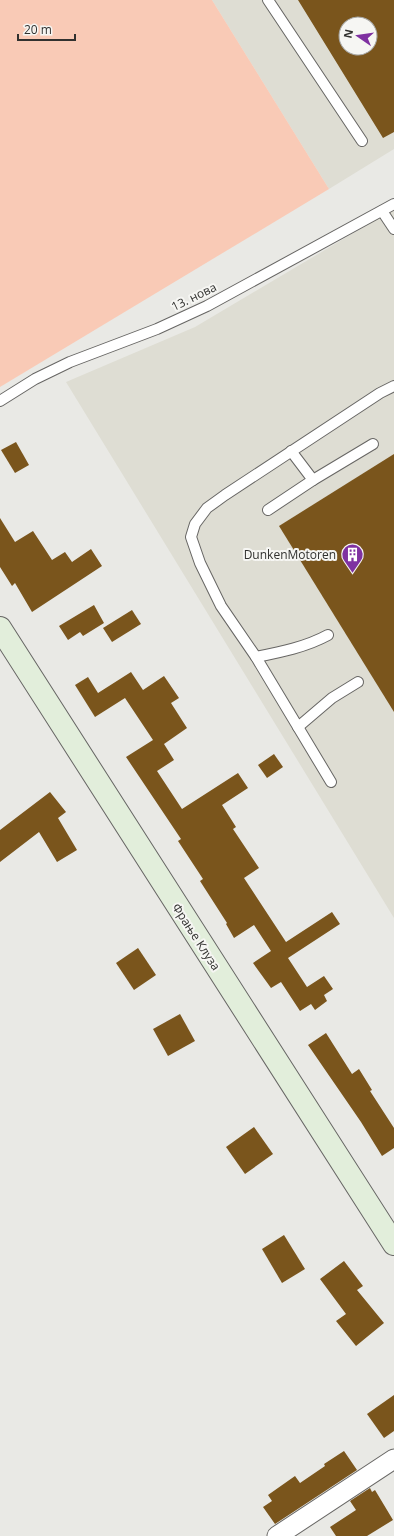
<svg xmlns="http://www.w3.org/2000/svg" width="394" height="1536" viewBox="0 0 394 1536" font-family="'Open Sans',sans-serif">
  <style>
    .built { fill: #deddd3; fill-rule: evenodd }
    .green { fill: #f9cab6 }
    .building { fill: #7a551c; fill-rule: evenodd }
    .lines { fill: none; stroke-linecap: round; stroke-linejoin: round }
    .service-casing { stroke: #676664; stroke-width: 12 }
    .minor-casing { stroke: #676664; stroke-width: 21 }
    .secondary-casing { stroke: #676664; stroke-width: 24 }
    .service { stroke: #fff; stroke-width: 10 }
    .minor { stroke: #fff; stroke-width: 19 }
    .secondary { stroke: #e2eedb; stroke-width: 22 }
    .labels { text-anchor: middle; stroke-width: 4; stroke-linejoin: round; paint-order: stroke }
    .street-label { font-size: 12px; fill: #31312f; stroke: #f6f6f3 }
    .poi-label { font-size: 12px; fill: #31312f; stroke: #f6f6f3; text-anchor: end }
  </style>
  <rect width="100%" height="100%" fill="#e9e9e5"/>
  <g class="built">
    <path d="M212,0H394V149L329,189ZM346,24H370V48H346Z"/>
    <polygon points="394,209 394,918 66,382 195,327"/>
  </g>
  <polygon class="green" points="0,0 212,0 329,189 0,387"/>
  <g class="building">
    <path d="M298,0H394V132L383,138ZM346,24H370V48H346Z"/>
    <polygon points="16,442 29,465 15,473 1,450"/>
    <polygon points="394,454 394,712 279,526"/>
    <polygon points="0,518 15,542 33,531 52,560 65,552 72,562 91,549 102,566 32,612 15,583 12,586 0,567"/>
    <polygon points="94,605 104,623 83,636 80,632 68,640 59,626"/>
    <polygon points="132,610 141,624 112,642 103,628"/>
    <polygon points="131,672 143,690 164,676 179,698 171,703 187,728 164,744 174,760 157,771 182,809 238,773 248,788 222,805 236,827 233,829 259,868 244,878 286,942 332,912 340,924 288,958 307,987 324,976 333,989 324,995 327,1001 315,1010 311,1004 300,1011 281,982 271,988 253,963 271,951 254,925 234,938 226,924 227,923 200,881 203,879 178,841 181,839 126,757 153,740 125,698 95,717 75,685 88,677 98,693"/>
    <polygon points="274,754 283,767 267,778 258,765"/>
    <polygon points="50,792 66,812 58,818 77,850 57,862 39,832 0,862 0,830"/>
    <polygon points="138,948 156,975 134,990 116,963"/>
    <polygon points="180,1014 195,1041 168,1056 153,1029"/>
    <polygon points="326,1033 352,1074 359,1069 372,1090 370,1091 394,1128 394,1148 382,1156 361,1122 308,1045"/>
    <polygon points="254,1127 273,1154 245,1174 226,1147"/>
    <polygon points="284,1235 305,1269 282,1283 262,1249"/>
    <polygon points="344,1261 363,1286 357,1290 384,1323 356,1346 336,1321 346,1314 320,1279"/>
    <polygon points="394,1395 394,1431 384,1438 367,1414"/>
    <polygon points="344,1451 357,1470 275,1524 263,1507 272,1501 268,1495 295,1476 300,1483 325,1466 324,1464"/>
    <polygon points="370,1488 372,1492 375,1490 393,1520 367,1536 336,1536 330,1527 356,1510 350,1501"/>
  </g>
  <g class="lines">
    <defs>
      <g id="service">
        <polyline points="268,0 362,141"/>
        <polyline points="382,211 394,229"/>
        <polyline points="0,401 35,379 70,362 157,329 207,306 394,204"/>
        <polyline points="313,480 373,444"/>
        <polyline points="268,510 313,480 291,451"/>
        <path d="M256,657C281,652 306,647 328,635"/>
        <polyline points="298,727 332,698 358,682"/>
        <polyline points="331,782 256,657 221,606 200,563 191,537 195,524 207,508 225,495 380,393 394,386"/>
      </g>
      <polyline id="minor" points="277,1536 394,1459"/>
      <polyline id="secondary" points="0,628 394,1244"/>
    </defs>
    <use href="#service" class="service-casing"/>
    <use href="#minor" class="minor-casing"/>
    <use href="#secondary" class="secondary-casing"/>
    <use href="#service" class="service"/>
    <use href="#minor" class="minor"/>
    <use href="#secondary" class="secondary"/>
  </g>
  <defs>
    <symbol id="building-pin" viewBox="-11 -11 22 30"><path d="M0 17L-7.5 6A9.5 9.5 0 1 1 7.5 6Z" fill="#7f31a1" stroke="#f6f6f3"/><path d="M-4-6H4V6H1V3H-1V6H-4ZM-2.5-4.3h1.7v1.8h-1.7ZM.8-4.3h1.7v1.8H.8ZM-2.5-1h1.7V.8h-1.7ZM.8-1h1.7V.8H.8Z" fill="#fff"/></symbol>
  </defs>
  <g fill-rule="evenodd">
    <use href="#building-pin" x="340" y="542" width="25" height="34"/>
  </g>
  <g class="labels">
    <g class="street-label">
      <text transform="translate(194 297) rotate(-26)" y="4">13. нова</text>
      <text transform="translate(196 937) rotate(57)" y="4">Фрање Клуза</text>
    </g>
    <g class="poi-label">
      <text x="336" y="559">DunkenMotoren</text>
    </g>
  </g>
  <g transform="translate(358 36) rotate(283)"><circle r="19" fill="#f6f6f3" stroke="#a7a7a5"/>
  <path d="M0-3L7 15L0 10L-7 15Z" fill="#7f31a1"/>
  <text y="-6" font-size="11" font-weight="bold" text-anchor="middle" fill="#31312f">N</text>
  </g>
  <path d="M18 34v6h57v-6" fill="none" stroke="#31312f" stroke-width="2"/>
  <text x="24" y="34" font-size="12" fill="#31312f" stroke="#f6f6f3" stroke-width="3" paint-order="stroke">20 m</text>
</svg>
